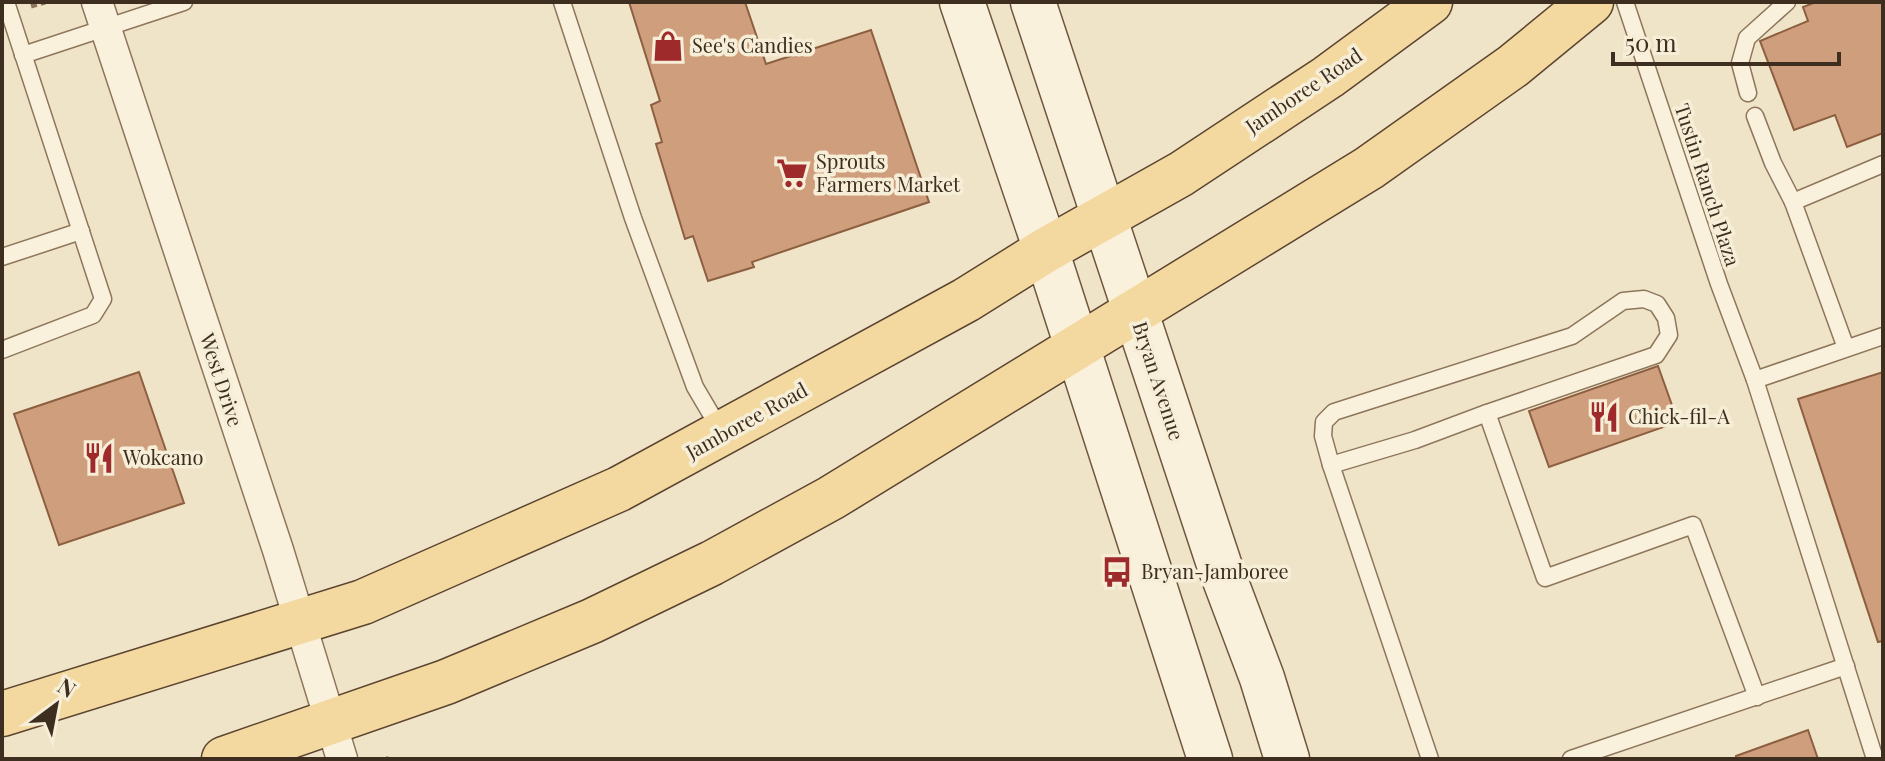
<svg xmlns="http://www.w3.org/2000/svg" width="1885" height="761" viewBox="0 0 1885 761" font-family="'Playfair Display',serif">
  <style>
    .building { fill: #cf9f7d; stroke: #8d5f41; stroke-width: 2 }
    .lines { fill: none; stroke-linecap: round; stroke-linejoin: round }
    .lane-casing { stroke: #8d765c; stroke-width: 19 }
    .street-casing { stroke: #8d765c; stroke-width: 33 }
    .secondary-casing { stroke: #6f573f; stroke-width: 47 }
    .primary-casing { stroke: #5b4430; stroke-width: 47 }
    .path { stroke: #8d765c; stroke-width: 5; stroke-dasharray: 6 4; stroke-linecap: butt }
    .lane { stroke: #faf1dc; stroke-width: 16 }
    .street { stroke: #faf1dc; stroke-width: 30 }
    .secondary { stroke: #faf1dc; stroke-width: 44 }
    .primary { stroke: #f3d9a0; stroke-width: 44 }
    .labels { text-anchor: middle; stroke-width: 7; stroke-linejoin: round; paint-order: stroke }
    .poi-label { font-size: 20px; fill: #3d2e20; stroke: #f7eed8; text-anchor: start }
    .street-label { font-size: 20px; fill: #3d2e20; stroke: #f7eed8 }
  </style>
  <rect width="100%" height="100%" fill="#f0e4c8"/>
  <g class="building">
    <polygon points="629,2 745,2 766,64 871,30 929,202 752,262 754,267 708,281 693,236 685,239 656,144 662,142 651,105 660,101"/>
    <polygon points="1816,2 1883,2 1883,133 1847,147 1835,115 1794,130 1760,41 1808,21 1803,7"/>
    <polygon points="1658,366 1678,422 1549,467 1529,411"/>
    <polygon points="139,372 184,503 59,545 14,414"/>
    <polygon points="1883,372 1883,641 1878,642 1798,399"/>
    <polygon points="1808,730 1818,759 1736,759 1736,756"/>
  </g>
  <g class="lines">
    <defs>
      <g id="lane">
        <polyline points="562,2 633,218 695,387 721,431"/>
        <polyline points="1625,2 1719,284 1755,380 1883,336"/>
        <polyline points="23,55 184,2"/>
        <polyline points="1748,93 1740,63 1747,38 1787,2"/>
        <polyline points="1755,116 1773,163 1793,202"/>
        <polyline points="2,257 81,231"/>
        <polyline points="1846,348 1793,202 1883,164"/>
        <polyline points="2,350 93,315 103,299 6,2"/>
        <polyline points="1755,380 1875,759"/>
        <polyline points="1331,465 1323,436 1324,422 1334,412 1572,336 1623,301 1644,299 1657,304 1666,318 1669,335 1656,355 1487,413"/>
        <polyline points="1430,759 1331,465 1415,440 1487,413 1545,578 1693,525 1757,697"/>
        <polyline points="1571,759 1846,666"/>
      </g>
      <polyline id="street" points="97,2 278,550 342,759"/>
      <g id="secondary">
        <polyline points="962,2 1046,250 1210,759"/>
        <polyline points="1033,2 1219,564 1262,678 1287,759"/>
      </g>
      <g id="primary">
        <polyline points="2,714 363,602 619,489 966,300 1046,250 1181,174 1328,77 1430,2"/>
        <polyline points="224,759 446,682 592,621 712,563 831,498 1369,168 1513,66 1591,2"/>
      </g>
    </defs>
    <use href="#lane" class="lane-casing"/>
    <use href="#street" class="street-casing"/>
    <use href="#secondary" class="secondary-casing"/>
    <use href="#primary" class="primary-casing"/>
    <g class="path">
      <polyline points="31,6 45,2"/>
      <polyline points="388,759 389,757"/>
    </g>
    <use href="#lane" class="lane"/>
    <use href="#street" class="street"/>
    <use href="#secondary" class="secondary"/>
    <use href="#primary" class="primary"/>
  </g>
  <defs>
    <symbol id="shop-bare" viewBox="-9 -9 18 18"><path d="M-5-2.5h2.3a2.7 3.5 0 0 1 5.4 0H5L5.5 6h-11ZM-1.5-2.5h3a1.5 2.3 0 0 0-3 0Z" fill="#9e2a2b" stroke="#f7eed8" stroke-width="2.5" paint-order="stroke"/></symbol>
    <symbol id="supermarket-bare" viewBox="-9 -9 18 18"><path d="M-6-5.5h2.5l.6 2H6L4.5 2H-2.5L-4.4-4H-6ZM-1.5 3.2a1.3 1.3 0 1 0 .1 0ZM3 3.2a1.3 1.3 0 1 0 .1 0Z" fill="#9e2a2b" stroke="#f7eed8" stroke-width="2.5" paint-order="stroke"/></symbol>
    <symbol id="restaurant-bare" viewBox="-9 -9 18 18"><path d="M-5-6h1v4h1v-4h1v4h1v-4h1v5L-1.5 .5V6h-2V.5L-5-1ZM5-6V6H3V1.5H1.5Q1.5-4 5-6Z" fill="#9e2a2b" stroke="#f7eed8" stroke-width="2.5" paint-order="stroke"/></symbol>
    <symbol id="bus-bare" viewBox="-9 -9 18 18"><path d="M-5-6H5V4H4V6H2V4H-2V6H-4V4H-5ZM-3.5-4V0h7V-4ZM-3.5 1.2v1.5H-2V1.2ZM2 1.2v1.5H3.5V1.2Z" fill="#9e2a2b" stroke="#f7eed8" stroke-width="2.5" paint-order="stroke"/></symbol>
  </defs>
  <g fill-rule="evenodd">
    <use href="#shop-bare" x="646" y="24" width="44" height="44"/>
    <use href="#supermarket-bare" x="770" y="151" width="44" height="44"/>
    <use href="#restaurant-bare" x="1582" y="395" width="44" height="44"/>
    <use href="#restaurant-bare" x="77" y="436" width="44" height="44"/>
    <use href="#bus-bare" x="1095" y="550" width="44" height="44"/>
  </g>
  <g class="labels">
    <g class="poi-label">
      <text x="692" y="53">See's Candies</text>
      <text x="816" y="169">Sprouts<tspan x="816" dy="23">Farmers Market</tspan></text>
      <text x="1628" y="424">Chick-fil-A</text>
      <text x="123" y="465">Wokcano</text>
      <text x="1141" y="579">Bryan-Jamboree</text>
    </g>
    <g class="street-label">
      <text transform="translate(1304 91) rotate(-34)" y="7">Jamboree Road</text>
      <text transform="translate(1707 185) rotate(72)" y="7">Tustin Ranch Plaza</text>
      <text transform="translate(221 380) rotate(72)" y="7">West Drive</text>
      <text transform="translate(1158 381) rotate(72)" y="7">Bryan Avenue</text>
      <text transform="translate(747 421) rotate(-29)" y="7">Jamboree Road</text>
    </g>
  </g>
  <rect width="1885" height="761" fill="none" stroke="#3d2e20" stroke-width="8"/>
  <g transform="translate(56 705) rotate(32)" stroke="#f7eed8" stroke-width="6" paint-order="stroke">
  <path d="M0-6L14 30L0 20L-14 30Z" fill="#3d2e20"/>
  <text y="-12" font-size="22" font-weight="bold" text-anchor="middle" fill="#3d2e20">N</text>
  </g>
  <path d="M1613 52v12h226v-12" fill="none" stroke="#3d2e20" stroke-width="4"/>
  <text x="1625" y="52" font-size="24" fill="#3d2e20" stroke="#f7eed8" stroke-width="6" paint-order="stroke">50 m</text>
</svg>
